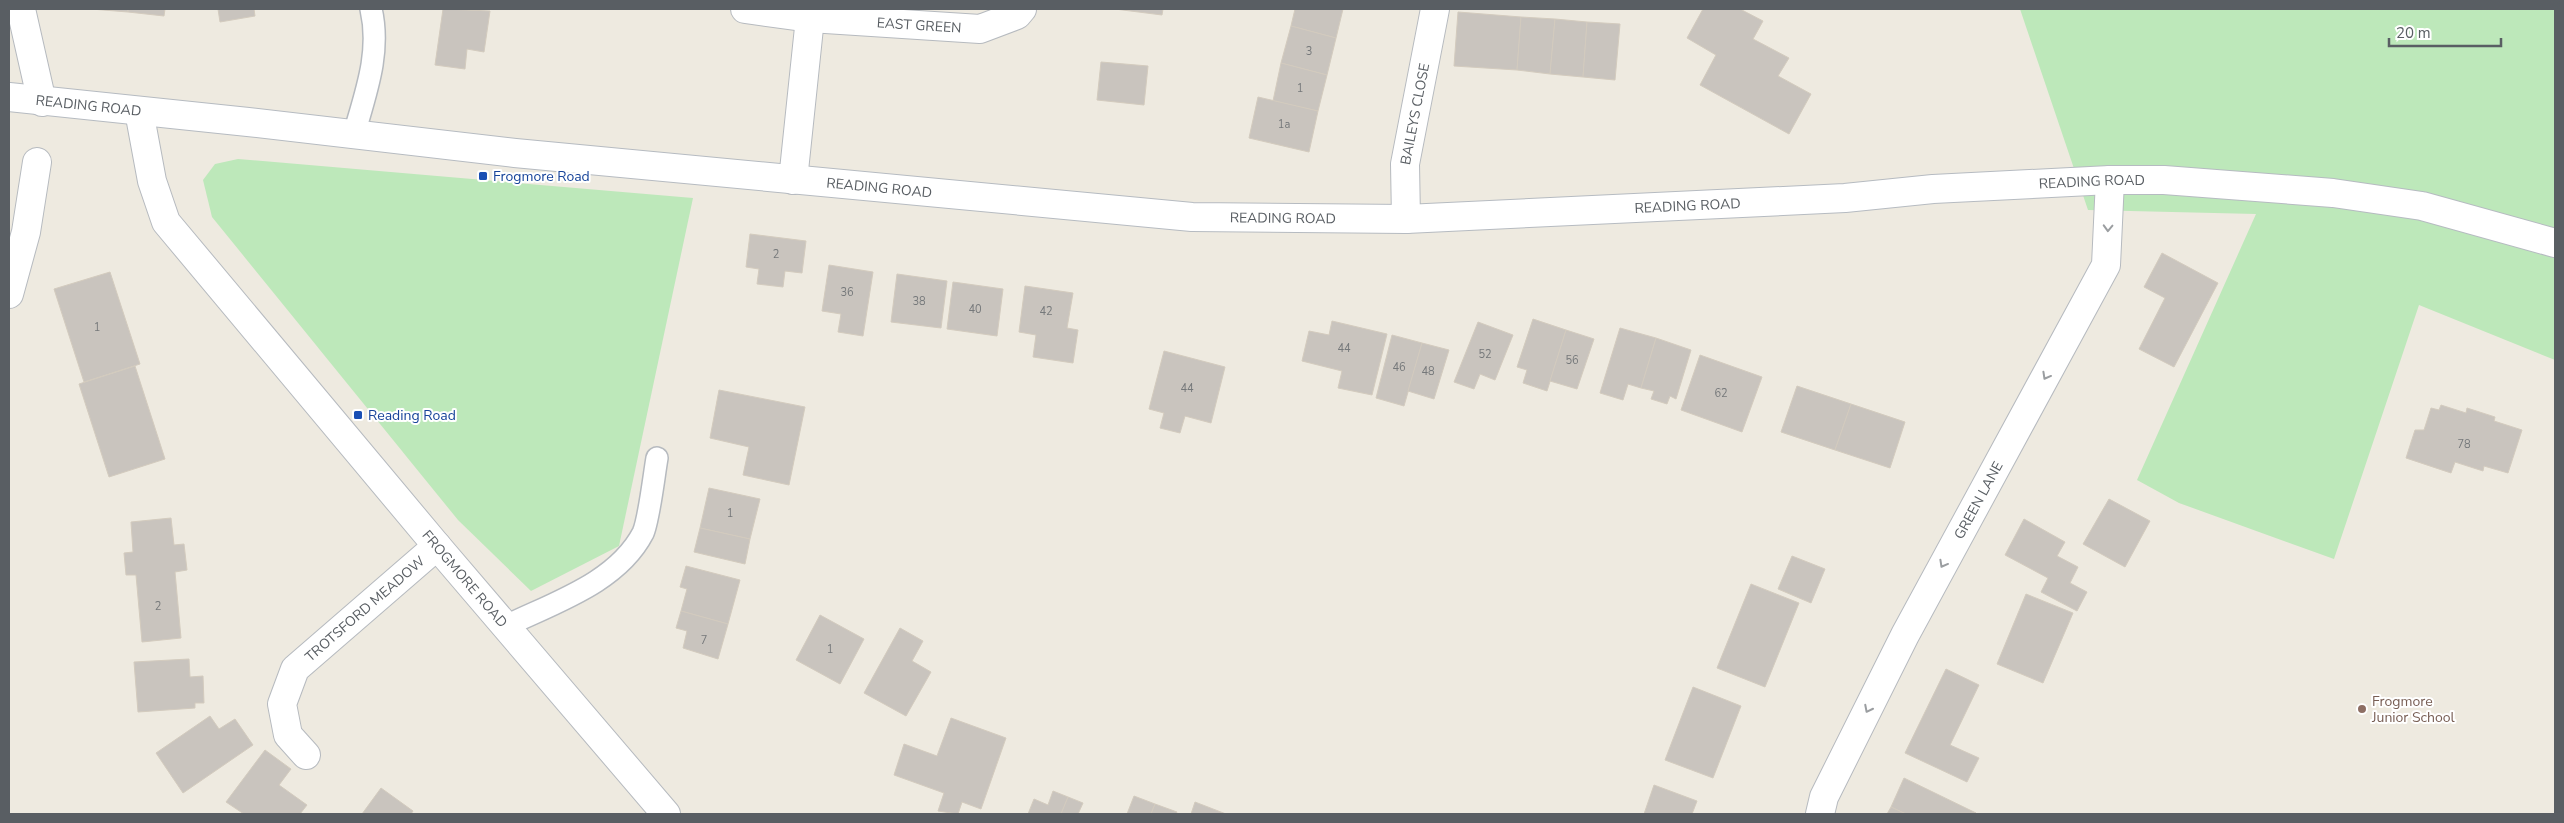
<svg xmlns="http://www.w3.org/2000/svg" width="2564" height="823" viewBox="0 0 2564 823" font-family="'Nunito Sans',sans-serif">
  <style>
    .green { fill: #bde8ba }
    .building { fill: #c9c4be; stroke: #d3cbbe }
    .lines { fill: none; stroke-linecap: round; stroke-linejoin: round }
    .service-casing { stroke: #b6babf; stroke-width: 24 }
    .minor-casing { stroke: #b6babf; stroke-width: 30 }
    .tertiary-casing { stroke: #b6babf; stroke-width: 30 }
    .secondary-casing { stroke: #b6bbc1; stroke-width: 30 }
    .service { stroke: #fff; stroke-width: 21 }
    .minor { stroke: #fff; stroke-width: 28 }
    .tertiary { stroke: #fff; stroke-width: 28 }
    .secondary { stroke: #fff; stroke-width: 28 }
    .oneway { stroke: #9b9ea1 }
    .transit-dot { fill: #1a4fb4; stroke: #fff; stroke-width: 2 }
    .education-dot { fill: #8d6e63; stroke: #fff; stroke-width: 2 }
    .labels { text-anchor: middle; stroke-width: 4; stroke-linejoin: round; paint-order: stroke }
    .number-label { font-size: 11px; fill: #75787a }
    .street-label { font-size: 14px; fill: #595e63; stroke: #fff }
    .transit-label { font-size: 14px; fill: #164399; stroke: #fff; text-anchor: start }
    .education-label { font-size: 14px; fill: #785e54; stroke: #fff; text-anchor: start }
  </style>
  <rect width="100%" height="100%" fill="#eeeae0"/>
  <g class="green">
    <polygon points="2020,9 2555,9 2555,360 2419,305 2334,559 2179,503 2137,480 2256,214 2088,210"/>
    <polygon points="238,159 693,198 619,546 531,591 458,520 212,217 203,180 215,164"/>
  </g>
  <g class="building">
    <polygon points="91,9 128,9 128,12"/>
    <polygon points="128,9 165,9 164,16 128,12"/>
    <polygon points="218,9 254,9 255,16 220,22"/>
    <polygon points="443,9 490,11 484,52 467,49 465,69 435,65"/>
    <polygon points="1115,9 1163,9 1162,15"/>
    <polygon points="1295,9 1343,9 1336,38 1291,26"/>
    <polygon points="1703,9 1740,9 1763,21 1753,39 1789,58 1778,76 1811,94 1789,134 1700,85 1716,55 1687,38"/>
    <polygon points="1458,12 1521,17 1517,70 1454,66"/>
    <polygon points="1521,17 1555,19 1550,74 1517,70"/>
    <polygon points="1555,19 1587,22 1583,77 1550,74"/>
    <polygon points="1587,22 1620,24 1615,80 1583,77"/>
    <polygon points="1291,26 1336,38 1327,75 1281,63"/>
    <polygon points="1101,62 1148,66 1144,105 1097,100"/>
    <polygon points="1281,63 1327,75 1318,111 1273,101"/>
    <polygon points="1258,97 1318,111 1309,152 1249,138"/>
    <polygon points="750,234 806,241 802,273 785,271 783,287 757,284 759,269 746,267"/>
    <polygon points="2162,253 2218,283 2174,367 2139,349 2165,298 2144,287"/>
    <polygon points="829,265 873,272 863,336 838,332 841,314 822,311"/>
    <polygon points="110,272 140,364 84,382 54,289"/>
    <polygon points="897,274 947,281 941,328 891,322"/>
    <polygon points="953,282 1003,289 997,336 947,329"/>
    <polygon points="1025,286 1073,293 1067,328 1078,330 1073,363 1033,357 1036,335 1019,332"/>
    <polygon points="1533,319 1566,330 1547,391 1523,383 1527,370 1517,367"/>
    <polygon points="1332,321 1387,334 1372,395 1338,388 1342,371 1302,361 1309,331 1329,335"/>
    <polygon points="1478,322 1513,335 1495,380 1480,374 1474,389 1454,382"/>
    <polygon points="1620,328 1656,338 1641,388 1628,384 1623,400 1600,393"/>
    <polygon points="1566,330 1594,339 1577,389 1550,381"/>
    <polygon points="1392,335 1422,343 1404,406 1376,398"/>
    <polygon points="1656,338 1691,350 1676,399 1670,396 1667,404 1651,399 1654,391 1641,388"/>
    <polygon points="1422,343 1449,350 1434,399 1408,391"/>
    <polygon points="1164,351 1225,367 1211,423 1185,416 1180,433 1160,428 1164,413 1149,409"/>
    <polygon points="1700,355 1762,377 1742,432 1681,410"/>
    <polygon points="135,366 165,459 109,477 79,384"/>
    <polygon points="1797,386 1851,404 1835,450 1781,432"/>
    <polygon points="719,390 805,407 789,485 743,475 749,447 710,438"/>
    <polygon points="1851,404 1905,422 1890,468 1835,450"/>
    <polygon points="2441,405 2466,413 2467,408 2495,417 2494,421 2522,430 2508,473 2484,466 2483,471 2455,462 2451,473 2406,458 2415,430 2424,430 2431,408 2439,410"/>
    <polygon points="709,488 760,499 750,539 700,528"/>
    <polygon points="2109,499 2150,521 2125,567 2083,544"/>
    <polygon points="171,518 174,545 184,544 187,570 175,572 181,638 142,642 136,575 126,575 124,553 133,552 131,522"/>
    <polygon points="2024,519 2065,542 2057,556 2078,567 2070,583 2087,592 2077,611 2041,592 2048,578 2005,555"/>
    <polygon points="700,528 750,539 745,564 694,552"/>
    <polygon points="1792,556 1825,569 1811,603 1778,589"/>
    <polygon points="686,566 740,580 728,624 681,611 687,589 680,587"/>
    <polygon points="1751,584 1799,603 1765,687 1717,668"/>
    <polygon points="2026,594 2073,613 2043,683 1997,664"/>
    <polygon points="681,611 728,624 718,659 683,648 687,631 676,628"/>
    <polygon points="820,615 864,639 840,684 796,660"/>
    <polygon points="900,628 923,641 912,661 931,672 906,716 864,693"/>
    <polygon points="189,659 190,677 203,676 204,703 195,703 195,708 138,712 134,662"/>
    <polygon points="1946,669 1979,685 1950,745 1979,758 1967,782 1905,753"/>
    <polygon points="1693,687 1741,706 1713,778 1665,760"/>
    <polygon points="210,716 219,729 235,719 253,745 183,793 156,753"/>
    <polygon points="951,718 1006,738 981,809 962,802 958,814 938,811 944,793 894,775 904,744 937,756"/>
    <polygon points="265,750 291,769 279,785 307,805 300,814 244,814 226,802"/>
    <polygon points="1904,778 1976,813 1906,814 1891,807"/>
    <polygon points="1654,785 1697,801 1692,814 1644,814"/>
    <polygon points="381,788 413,811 411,814 362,814"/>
    <polygon points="1053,791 1068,797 1061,814 1028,814 1034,799 1048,805"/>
    <polygon points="1134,796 1155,804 1151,814 1127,814"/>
    <polygon points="1068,797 1083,803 1078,814 1061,814"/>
    <polygon points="1195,802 1226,814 1191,814"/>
    <polygon points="1155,804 1177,812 1176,814 1151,814"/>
    <polygon points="1891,807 1906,814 1887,814"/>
  </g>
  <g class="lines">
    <defs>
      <g id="service">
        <path d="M354,134C366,92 381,52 371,9"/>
        <path d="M506,626C553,603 617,583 643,533C649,520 654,475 657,458"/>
      </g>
      <g id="minor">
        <polyline points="21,9 42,102"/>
        <path id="s1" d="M745,9L810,18L980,29L1017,15L1022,9"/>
        <polyline points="793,180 810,18"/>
        <path id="s2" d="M1406,219L1405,164L1435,9"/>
        <polyline points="9,294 26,232 37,162"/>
        <path id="s3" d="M306,755L288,735L282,704L295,669L437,546"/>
        <path id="s4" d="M1820,814L1824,797L1905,635L2106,265L2110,180"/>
      </g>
      <g id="tertiary">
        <path id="s5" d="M139,111L152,181L166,222L437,546L666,814"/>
      </g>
      <g id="secondary">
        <path id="s6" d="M9,97L248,122L515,153L1192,217L1406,219L1845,198L1933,189L2110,180H2164L2333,193L2422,206L2555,243"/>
      </g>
    </defs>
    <use href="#service" class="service-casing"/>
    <use href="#minor" class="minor-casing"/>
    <use href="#tertiary" class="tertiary-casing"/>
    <use href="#secondary" class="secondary-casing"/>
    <use href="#service" class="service"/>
    <use href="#minor" class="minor"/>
    <use href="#tertiary" class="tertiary"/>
    <use href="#secondary" class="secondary"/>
  </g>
  <defs><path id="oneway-chevron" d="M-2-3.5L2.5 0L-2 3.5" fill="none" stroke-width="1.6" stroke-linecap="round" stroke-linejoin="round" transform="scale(1.25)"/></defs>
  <g class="oneway">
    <use href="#oneway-chevron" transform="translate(2108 228) rotate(92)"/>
    <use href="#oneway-chevron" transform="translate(2046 376) rotate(119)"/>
    <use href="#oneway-chevron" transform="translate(1943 564) rotate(119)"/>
    <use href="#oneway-chevron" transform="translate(1868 709) rotate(117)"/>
  </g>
  <g class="transit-dot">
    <rect x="478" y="171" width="10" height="10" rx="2.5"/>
    <rect x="353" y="410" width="10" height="10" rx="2.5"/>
  </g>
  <circle class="education-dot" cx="2362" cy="709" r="5"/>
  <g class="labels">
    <g class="number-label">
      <text x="1309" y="55">3</text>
      <text x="1300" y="92">1</text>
      <text x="1284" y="128">1a</text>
      <text x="776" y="258">2</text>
      <text x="847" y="296">36</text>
      <text x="919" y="305">38</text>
      <text x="975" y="313">40</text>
      <text x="1046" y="315">42</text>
      <text x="97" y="331">1</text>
      <text x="1344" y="352">44</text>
      <text x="1485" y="358">52</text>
      <text x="1572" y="364">56</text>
      <text x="1399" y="371">46</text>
      <text x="1428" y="375">48</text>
      <text x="1187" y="392">44</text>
      <text x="1721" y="397">62</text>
      <text x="2464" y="448">78</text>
      <text x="730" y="517">1</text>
      <text x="158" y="610">2</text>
      <text x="704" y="644">7</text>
      <text x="830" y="653">1</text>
    </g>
    <g class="street-label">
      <text dy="5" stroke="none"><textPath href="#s1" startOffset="175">EAST GREEN</textPath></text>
      <text dy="5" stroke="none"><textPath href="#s6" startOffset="80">READING ROAD</textPath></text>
      <text dy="5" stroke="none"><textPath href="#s2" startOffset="106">BAILEYS CLOSE</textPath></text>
      <text dy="5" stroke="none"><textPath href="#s6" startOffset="2090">READING ROAD</textPath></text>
      <text dy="5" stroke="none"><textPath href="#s6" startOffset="875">READING ROAD</textPath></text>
      <text dy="5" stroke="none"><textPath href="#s6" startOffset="1685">READING ROAD</textPath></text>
      <text dy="5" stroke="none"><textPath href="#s6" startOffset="1280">READING ROAD</textPath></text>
      <text dy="5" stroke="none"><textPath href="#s4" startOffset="352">GREEN LANE</textPath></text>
      <text dy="5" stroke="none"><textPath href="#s5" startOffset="580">FROGMORE ROAD</textPath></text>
      <text dy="5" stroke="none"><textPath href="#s3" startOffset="188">TROTSFORD MEADOW</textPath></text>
    </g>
    <g class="transit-label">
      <text x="493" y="181">Frogmore Road</text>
      <text x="368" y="420">Reading Road</text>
    </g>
    <g class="education-label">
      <text x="2372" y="706">Frogmore<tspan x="2372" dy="16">Junior School</tspan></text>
    </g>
  </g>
  <rect width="2564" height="823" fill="none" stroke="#595e63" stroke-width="20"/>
  <path d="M2389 38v8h112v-8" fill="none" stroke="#595e63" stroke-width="2.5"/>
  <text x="2396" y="38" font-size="15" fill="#595e63" stroke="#ffffff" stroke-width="4" paint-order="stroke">20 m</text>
</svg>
